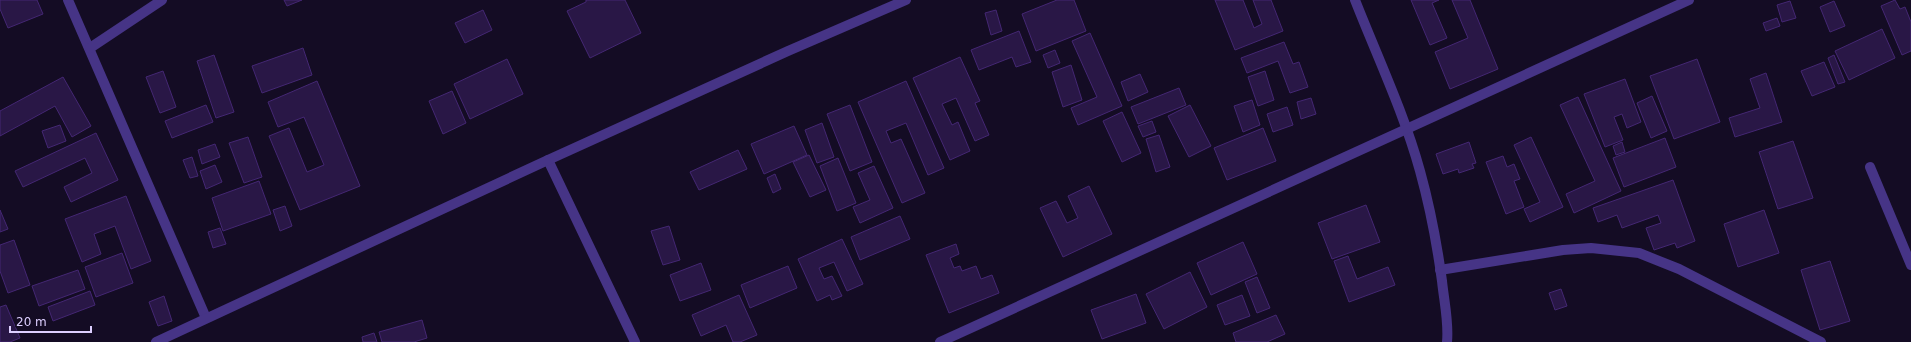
<svg xmlns="http://www.w3.org/2000/svg" width="1911" height="342" viewBox="0 0 1911 342" font-family="'DejaVu Sans',sans-serif">
  <style>
    .building { fill: #291746; stroke: #442773 }
    .lines { fill: none; stroke-linecap: round; stroke-linejoin: round }
    .minor { stroke: #463486; stroke-width: 10 }
    .tertiary { stroke: #463486; stroke-width: 10 }
  </style>
  <rect width="100%" height="100%" fill="#140c24"/>
  <g class="building">
    <polygon points="0,0 37,0 43,14 8,28 0,9"/>
    <polygon points="284,0 302,0 287,6"/>
    <polygon points="586,0 625,0 641,33 590,58 567,11 586,2"/>
    <polygon points="1057,0 1074,0 1086,31 1036,51 1022,14"/>
    <polygon points="1215,0 1243,0 1254,28 1262,24 1253,0 1271,0 1283,31 1235,50"/>
    <polygon points="1411,0 1439,0 1432,3 1447,38 1430,45"/>
    <polygon points="1452,0 1470,0 1498,69 1450,89 1435,52 1468,38"/>
    <polygon points="1895,0 1900,9 1905,7 1911,22 1911,51 1902,55 1881,6"/>
    <polygon points="1790,1 1796,18 1782,22 1777,5"/>
    <polygon points="1834,1 1845,26 1830,32 1820,7"/>
    <polygon points="483,10 492,30 465,43 455,23"/>
    <polygon points="996,10 1002,31 991,35 985,13"/>
    <polygon points="1777,18 1780,26 1766,31 1763,23"/>
    <polygon points="1882,29 1895,58 1849,80 1835,51"/>
    <polygon points="1019,31 1031,62 1016,67 1012,57 979,70 971,50"/>
    <polygon points="1090,33 1122,106 1078,125 1071,108 1097,97 1072,41"/>
    <polygon points="1284,42 1293,64 1299,62 1308,87 1290,93 1278,61 1247,73 1241,58"/>
    <polygon points="303,48 312,75 262,93 252,66"/>
    <polygon points="1055,50 1060,63 1048,68 1043,55"/>
    <polygon points="214,55 234,112 216,118 197,61"/>
    <polygon points="1834,55 1845,82 1838,84 1828,58"/>
    <polygon points="960,57 980,101 975,103 989,135 975,141 956,98 942,104 952,125 958,122 970,151 950,160 913,78"/>
    <polygon points="507,59 523,94 470,119 454,84"/>
    <polygon points="1697,59 1720,122 1674,139 1650,76"/>
    <polygon points="1824,62 1835,87 1812,96 1801,71"/>
    <polygon points="1071,65 1082,100 1063,107 1052,72"/>
    <polygon points="163,71 176,107 160,113 146,77"/>
    <polygon points="1265,71 1274,100 1258,106 1248,77"/>
    <polygon points="1766,73 1782,122 1735,137 1729,118 1760,108 1750,79"/>
    <polygon points="1140,74 1148,92 1128,101 1121,82"/>
    <polygon points="63,77 91,126 72,137 55,106 0,136 0,111"/>
    <polygon points="1625,79 1641,122 1627,128 1622,114 1614,117 1623,140 1605,147 1584,94"/>
    <polygon points="317,81 360,186 300,210 269,136 289,128 307,172 324,165 304,117 278,127 268,102"/>
    <polygon points="906,81 944,168 928,175 906,123 886,131 891,143 901,139 925,193 902,203 858,102"/>
    <polygon points="1179,88 1186,105 1138,124 1131,107"/>
    <polygon points="452,91 466,123 443,134 429,101"/>
    <polygon points="1652,96 1667,131 1651,138 1637,103"/>
    <polygon points="1578,97 1621,191 1574,213 1566,194 1595,181 1560,105"/>
    <polygon points="1311,98 1316,114 1301,119 1297,102"/>
    <polygon points="1252,100 1260,125 1243,132 1234,106"/>
    <polygon points="206,105 213,122 172,138 165,121"/>
    <polygon points="850,105 872,162 850,171 827,114"/>
    <polygon points="1190,105 1211,146 1189,157 1168,116"/>
    <polygon points="1287,107 1293,125 1273,132 1267,114"/>
    <polygon points="1122,112 1141,153 1122,162 1103,121"/>
    <polygon points="1152,121 1156,132 1143,137 1138,126"/>
    <polygon points="822,123 834,157 817,163 805,130"/>
    <polygon points="60,125 66,141 48,148 42,131"/>
    <polygon points="794,126 807,155 764,174 751,144"/>
    <polygon points="1263,128 1276,161 1227,180 1214,148"/>
    <polygon points="96,133 118,180 71,202 64,187 92,173 85,158 23,187 15,171"/>
    <polygon points="1159,135 1170,167 1156,172 1146,139"/>
    <polygon points="248,137 262,177 244,183 229,143"/>
    <polygon points="1531,137 1563,207 1530,222 1524,209 1540,202 1514,145"/>
    <polygon points="1665,138 1676,167 1624,187 1613,158"/>
    <polygon points="1793,141 1813,198 1778,209 1759,152"/>
    <polygon points="1469,142 1476,163 1472,164 1474,168 1459,173 1458,169 1443,174 1436,154"/>
    <polygon points="1622,142 1625,152 1616,155 1613,146"/>
    <polygon points="215,144 220,157 202,164 198,150"/>
    <polygon points="738,150 747,169 699,190 690,172"/>
    <polygon points="809,155 826,190 810,197 793,162"/>
    <polygon points="1503,156 1507,167 1514,164 1520,179 1514,181 1524,207 1506,214 1486,162"/>
    <polygon points="192,157 198,176 190,178 183,160"/>
    <polygon points="838,158 856,203 837,211 820,166"/>
    <polygon points="215,165 222,182 206,189 200,171"/>
    <polygon points="874,166 893,208 860,223 853,207 870,200 858,173"/>
    <polygon points="775,174 781,189 773,193 767,178"/>
    <polygon points="1673,180 1695,241 1677,248 1675,243 1654,250 1646,228 1661,223 1658,215 1622,228 1617,215 1598,222 1593,208"/>
    <polygon points="259,181 271,214 223,231 212,198"/>
    <polygon points="1089,186 1112,234 1063,257 1040,208 1056,201 1067,223 1078,218 1068,196"/>
    <polygon points="126,196 151,261 131,269 115,226 94,234 101,254 82,262 65,219"/>
    <polygon points="1366,205 1380,242 1332,259 1318,223"/>
    <polygon points="285,206 292,226 280,231 273,210"/>
    <polygon points="0,210 8,229 0,232"/>
    <polygon points="1764,210 1779,253 1738,267 1724,224"/>
    <polygon points="900,216 910,239 860,260 851,237"/>
    <polygon points="669,226 680,260 663,265 651,231"/>
    <polygon points="220,228 226,244 213,248 208,232"/>
    <polygon points="842,239 863,284 847,291 834,262 819,268 824,279 832,276 842,296 832,300 830,295 817,301 798,259"/>
    <polygon points="14,240 30,285 8,293 0,271 0,245"/>
    <polygon points="1243,242 1257,274 1211,295 1197,263"/>
    <polygon points="956,244 959,254 950,258 954,268 960,266 962,271 976,266 981,279 992,275 999,293 949,313 926,255"/>
    <polygon points="122,253 133,283 96,297 85,267"/>
    <polygon points="1348,256 1357,279 1388,267 1395,285 1349,302 1334,261"/>
    <polygon points="1830,261 1850,321 1820,330 1801,270"/>
    <polygon points="701,263 711,290 680,301 670,275"/>
    <polygon points="788,266 797,288 750,308 741,285"/>
    <polygon points="78,270 85,289 39,306 32,286"/>
    <polygon points="1190,272 1207,307 1164,329 1146,294"/>
    <polygon points="1257,277 1270,308 1257,313 1245,282"/>
    <polygon points="1561,289 1567,306 1555,310 1549,293"/>
    <polygon points="90,291 95,305 53,321 48,307"/>
    <polygon points="1136,294 1146,323 1102,339 1091,310"/>
    <polygon points="739,295 757,335 740,342 733,342 726,325 701,336 692,315"/>
    <polygon points="1242,295 1250,316 1225,325 1217,305"/>
    <polygon points="164,296 172,321 158,326 149,302"/>
    <polygon points="6,305 20,338 10,342 0,342 0,307"/>
    <polygon points="1276,315 1285,334 1267,342 1236,342 1233,333"/>
    <polygon points="422,320 427,338 414,342 382,342 379,332"/>
    <polygon points="374,333 377,342 363,342 362,337"/>
  </g>
  <g class="lines">
    <g class="minor">
      <polyline points="68,0 206,318"/>
      <path d="M1355,0C1377,56 1404,113 1420,171C1430,207 1437,244 1442,281C1444,301 1449,322 1447,342"/>
      <polyline points="90,48 162,0"/>
      <polyline points="548,160 635,342"/>
      <polyline points="1870,167 1911,265"/>
      <polyline points="1440,270 1563,250 1591,248 1639,253 1679,269 1821,342"/>
      <polyline points="940,342 1689,0"/>
    </g>
    <polyline class="tertiary" points="156,342 548,160 788,51 906,0"/>
  </g>
  <path d="M10 326v6h81v-6" fill="none" stroke="#ddcfff" stroke-width="2"/>
  <text x="16" y="326" font-size="12" fill="#ddcfff" stroke="#140c24" stroke-width="3" paint-order="stroke">20 m</text>
</svg>
